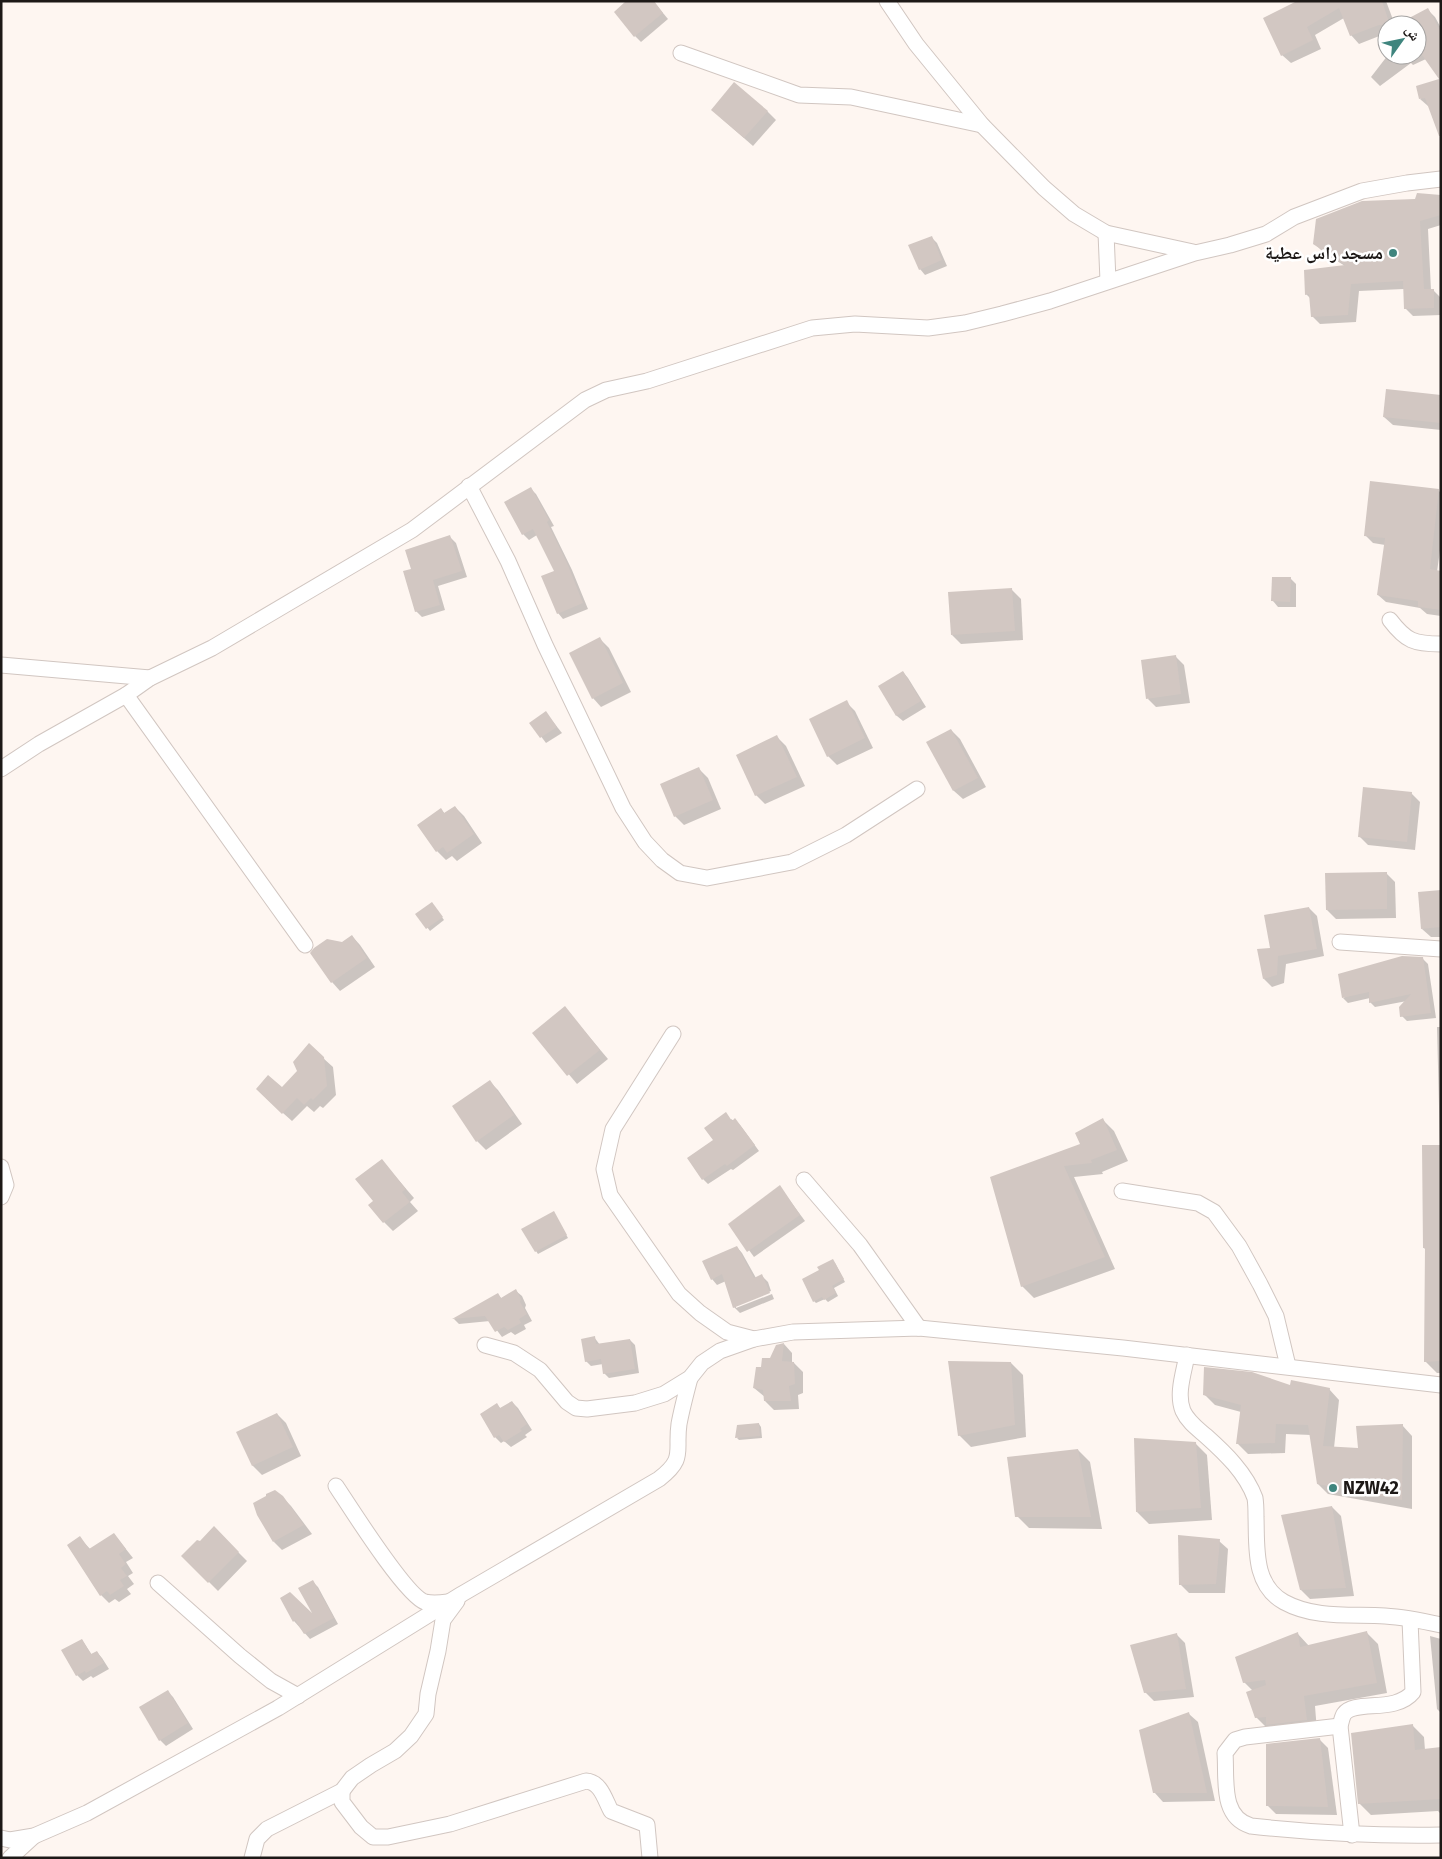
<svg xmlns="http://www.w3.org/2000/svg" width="1442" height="1859" viewBox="0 0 1442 1859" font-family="'Fira Sans','Noto Naskh Arabic',sans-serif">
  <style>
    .shadow { fill: #0003 }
    .building { fill: #d2c7c2 }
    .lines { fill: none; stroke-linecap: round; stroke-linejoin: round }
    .street-casing { stroke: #d1c6c1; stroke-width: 17 }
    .street { stroke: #fff; stroke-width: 15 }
    .poi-dot { fill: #3f857e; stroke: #fff; stroke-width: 2 }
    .labels { text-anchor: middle; stroke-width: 5; stroke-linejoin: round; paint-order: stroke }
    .poi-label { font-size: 18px; font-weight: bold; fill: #1d1917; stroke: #fff; text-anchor: end }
  </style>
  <rect width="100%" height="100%" fill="#fef6f1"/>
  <g class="shadow">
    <polygon points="653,1 668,19 641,42 635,36"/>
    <polygon points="1300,1 1386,1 1395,25 1387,25 1387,33 1359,44 1351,35 1344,18 1315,35 1321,49 1291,63 1282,55"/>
    <polygon points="1428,10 1435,17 1441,28 1441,79 1426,59 1413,65 1411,63 1380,86 1371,77 1388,55 1417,55 1417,25 1399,25"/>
    <polygon points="1441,80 1429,106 1428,106 1420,99"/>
    <polygon points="767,111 776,120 753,146 721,118"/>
    <polygon points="1441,196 1441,225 1428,229 1431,290 1433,290 1441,298 1441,315 1413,316 1405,308 1404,289 1359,291 1356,322 1320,324 1312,316 1310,298 1306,294 1345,266 1323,252 1315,244 1416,200"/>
    <polygon points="931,237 937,243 947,266 925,275 920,269"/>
    <polygon points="1441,396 1441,436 1441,430 1393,425 1384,417"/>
    <polygon points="531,489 536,494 554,526 551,527 572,570 588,609 563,619 558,613 556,572 537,535 529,540 523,534 506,503"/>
    <polygon points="1438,490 1441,493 1441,543 1437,572 1441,572 1441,616 1427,614 1420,608 1386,602 1378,595 1385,545 1373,543 1365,535"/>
    <polygon points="450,537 456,543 467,577 438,586 445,610 422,617 416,611 413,570"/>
    <polygon points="1290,578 1296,584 1296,607 1278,607 1273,601"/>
    <polygon points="1012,590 1021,599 1023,640 961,644 952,635"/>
    <polygon points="600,639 609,648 631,692 601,707 593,698"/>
    <polygon points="1175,656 1184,665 1190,703 1156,707 1148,699"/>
    <polygon points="903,672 908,678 926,707 903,721 897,716 880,686"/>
    <polygon points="846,702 855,711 873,748 837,765 828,756"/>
    <polygon points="546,713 562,733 546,743 531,723"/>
    <polygon points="951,730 960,739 986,787 963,799 954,791"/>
    <polygon points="777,737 786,746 805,786 765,804 756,795"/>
    <polygon points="699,769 708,778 721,809 684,825 675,816"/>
    <polygon points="1411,793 1420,802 1415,850 1368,845 1359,836"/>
    <polygon points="455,807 464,816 482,843 457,861 452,856 446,860 437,851 441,809 445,814"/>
    <polygon points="1386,873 1395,882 1396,918 1336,919 1327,910"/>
    <polygon points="1441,891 1441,937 1431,937 1422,929"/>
    <polygon points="434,906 444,920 430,931 417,914"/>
    <polygon points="1309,908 1317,916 1324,956 1286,964 1284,983 1272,987 1264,979 1271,949"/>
    <polygon points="352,936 360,945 375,967 340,991 332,982"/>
    <polygon points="1422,958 1428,964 1436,1018 1407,1021 1402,1016 1407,1001 1375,1007 1370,1002 1370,998 1348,1003 1343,998"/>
    <polygon points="565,1008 608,1059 577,1084 534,1033"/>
    <polygon points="1437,1027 1441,1027 1441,1373 1437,1373 1425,1361 1426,1250 1424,1248 1440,1147"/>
    <polygon points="323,1058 333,1067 336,1095 323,1108 320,1106 314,1112 307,1106 292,1121 266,1098 282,1089"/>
    <polygon points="490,1082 498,1090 522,1124 486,1150 477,1141"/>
    <polygon points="731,1119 740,1125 759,1151 733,1170 731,1169 708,1184 703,1179 715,1141"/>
    <polygon points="1103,1120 1114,1131 1128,1161 1102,1172 1103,1174 1074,1177 1115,1269 1034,1298 1022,1286 992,1178 1082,1145"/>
    <polygon points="382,1161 414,1198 410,1202 418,1211 393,1231 384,1222 374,1201"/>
    <polygon points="780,1187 805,1221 754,1257 730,1224"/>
    <polygon points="554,1213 568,1238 538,1254 536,1251"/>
    <polygon points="737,1247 742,1253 756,1278 762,1276 768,1282 771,1291 736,1305 736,1308 772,1294 774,1299 740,1313 734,1307 726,1281 717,1285 712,1279"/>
    <polygon points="835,1263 845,1282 834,1288 838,1296 828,1302 825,1299 816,1303 814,1301"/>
    <polygon points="516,1291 522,1296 526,1305 525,1308 532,1321 524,1325 526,1329 515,1335 511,1332 502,1337 490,1321 459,1324 454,1319 498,1295 502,1299"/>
    <polygon points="594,1337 600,1345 630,1340 635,1345 639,1373 609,1378 604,1373 603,1364 591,1366 586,1361"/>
    <polygon points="784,1344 792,1353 792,1363 794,1363 803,1372 803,1393 798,1395 799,1409 774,1410 765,1401 765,1397 754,1388 762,1368"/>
    <polygon points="1011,1363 1023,1375 1026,1437 971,1447 959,1435"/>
    <polygon points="1292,1386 1329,1389 1339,1400 1334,1448 1359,1450 1402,1425 1412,1436 1412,1509 1328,1494 1318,1484 1311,1435 1286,1434 1285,1453 1248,1454 1238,1444 1241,1412 1215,1405 1204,1394"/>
    <polygon points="512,1402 518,1408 532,1430 525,1435 527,1437 511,1447 504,1441 501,1443 495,1437 481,1414 497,1405 501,1409"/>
    <polygon points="277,1414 286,1423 301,1456 262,1475 253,1466 238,1433"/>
    <polygon points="759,1424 761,1427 762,1438 739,1440 737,1438"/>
    <polygon points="1195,1443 1207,1455 1212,1520 1149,1524 1137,1512"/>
    <polygon points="1078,1450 1090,1462 1102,1529 1029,1528 1017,1516"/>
    <polygon points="282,1497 291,1506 312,1534 282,1550 274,1542"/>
    <polygon points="1332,1507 1341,1516 1354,1596 1310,1599 1301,1590"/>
    <polygon points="214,1528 247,1561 218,1591 183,1556 200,1542"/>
    <polygon points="114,1534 133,1558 126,1562 133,1573 128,1576 134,1584 127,1589 131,1594 119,1602 115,1599 109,1603 101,1595 80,1538 91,1550"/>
    <polygon points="1219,1541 1228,1549 1225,1593 1189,1593 1180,1584"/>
    <polygon points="312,1581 318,1587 338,1624 310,1639 294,1621 282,1598 315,1619"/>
    <polygon points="1367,1633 1378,1644 1387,1693 1315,1706 1317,1731 1267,1728 1256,1717 1253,1691 1244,1682 1298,1634 1309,1646"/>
    <polygon points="1176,1634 1185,1643 1194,1697 1154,1701 1145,1692"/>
    <polygon points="1430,1636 1441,1639 1441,1713 1437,1709"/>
    <polygon points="82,1640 92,1655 97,1652 102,1658 109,1669 93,1678 91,1676 83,1681 77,1675"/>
    <polygon points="168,1692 173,1697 193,1729 166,1746 160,1740"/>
    <polygon points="1189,1714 1198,1722 1215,1801 1163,1802 1154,1792"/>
    <polygon points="1412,1725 1424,1737 1425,1750 1441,1748 1441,1814 1438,1811 1371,1815 1359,1803"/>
    <polygon points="1319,1739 1328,1748 1337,1815 1276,1814 1267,1805"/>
  </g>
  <g class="building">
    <polygon points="626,1 654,1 663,13 634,37 614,12"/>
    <polygon points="1297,1 1382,1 1390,25 1379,25 1350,36 1339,8 1307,27 1313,40 1281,56 1263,18"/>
    <polygon points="1428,8 1441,32 1441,136 1439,136 1425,98 1419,99 1416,86 1439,79 1417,48 1417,25 1396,25"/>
    <polygon points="734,82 768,111 744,138 711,110"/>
    <polygon points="1417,193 1441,195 1441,215 1420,221 1424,289 1434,289 1434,308 1404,309 1403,281 1351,284 1348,315 1311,317 1309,294 1305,295 1304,270 1345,265 1313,244 1316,219 1362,201 1415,199"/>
    <polygon points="932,236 942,260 919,270 908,245"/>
    <polygon points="1386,389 1441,395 1441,423 1383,417"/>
    <polygon points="1370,481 1439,489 1430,569 1441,571 1441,610 1418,607 1418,601 1377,595 1385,538 1364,536"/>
    <polygon points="531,487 549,520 547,522 567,563 583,603 557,614 541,576 554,571 533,529 522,535 504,502"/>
    <polygon points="450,535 462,571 433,580 440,605 415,612 403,571 411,569 405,550"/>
    <polygon points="1272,577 1291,577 1290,602 1271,601"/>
    <polygon points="1012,588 1015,631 951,635 948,592"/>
    <polygon points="600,637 623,683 592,699 569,653"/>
    <polygon points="1176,655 1181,694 1146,699 1141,660"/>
    <polygon points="903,671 921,701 896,716 878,686"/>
    <polygon points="847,700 865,738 827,757 809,719"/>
    <polygon points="546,711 557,727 540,738 529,723"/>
    <polygon points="951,729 978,778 953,791 926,742"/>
    <polygon points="777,735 797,777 755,796 736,755"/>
    <polygon points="699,767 713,800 674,817 660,784"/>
    <polygon points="1363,787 1412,792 1407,842 1358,837"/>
    <polygon points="455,806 474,834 447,853 443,847 436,852 417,825 441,808 444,813"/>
    <polygon points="1387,872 1387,909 1326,910 1325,873"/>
    <polygon points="1441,890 1441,927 1421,929 1418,892"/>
    <polygon points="432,902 443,917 426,929 415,914"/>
    <polygon points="1309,907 1317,949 1278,956 1277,975 1263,979 1257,949 1270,948 1264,915"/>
    <polygon points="352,935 367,958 331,983 310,953 314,948 327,939 342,942"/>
    <polygon points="1402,956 1423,957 1431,1013 1400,1017 1399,1007 1411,994 1369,1003 1369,992 1342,998 1338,974"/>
    <polygon points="565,1006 600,1050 567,1076 532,1033"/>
    <polygon points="309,1043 324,1057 327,1086 313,1100 311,1098 304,1105 297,1098 282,1114 256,1089 268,1075 282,1087 297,1071 293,1062"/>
    <polygon points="490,1080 514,1115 476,1142 452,1106"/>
    <polygon points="726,1112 732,1121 735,1118 755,1145 727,1166 725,1164 702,1180 687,1158 713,1140 704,1128"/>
    <polygon points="1103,1118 1117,1150 1091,1160 1092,1163 1064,1166 1105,1257 1021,1287 990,1177 1080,1144 1075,1133"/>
    <polygon points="1422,1145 1441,1145 1441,1361 1424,1362 1425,1248 1423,1248"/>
    <polygon points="382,1159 406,1189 402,1192 410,1202 383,1223 368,1205 373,1201 355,1179"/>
    <polygon points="780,1185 800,1215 747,1252 728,1224"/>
    <polygon points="554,1211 567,1235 535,1252 521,1229"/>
    <polygon points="737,1246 754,1278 762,1274 770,1293 733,1308 722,1274 711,1280 702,1261"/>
    <polygon points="833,1259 844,1279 832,1286 836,1293 824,1300 822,1297 813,1302 802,1279 819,1270 817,1267"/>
    <polygon points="516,1289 521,1299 520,1302 527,1314 519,1319 521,1323 508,1330 504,1327 495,1332 485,1316 452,1319 498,1293 501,1298"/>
    <polygon points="595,1336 596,1344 630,1339 635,1369 603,1374 601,1359 585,1362 581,1339"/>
    <polygon points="784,1343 782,1361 794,1362 795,1384 789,1386 791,1401 764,1401 763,1390 753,1388 756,1367 761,1367 762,1358 770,1358 776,1345"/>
    <polygon points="948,1361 1011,1362 1015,1425 958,1436"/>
    <polygon points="1204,1367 1252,1372 1290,1385 1291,1380 1330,1388 1323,1446 1358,1448 1356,1426 1403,1424 1402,1500 1317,1484 1308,1425 1276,1424 1275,1443 1236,1444 1241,1405 1203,1395"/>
    <polygon points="512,1401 527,1424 520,1429 522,1431 504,1442 499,1435 494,1438 480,1414 497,1403 500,1408"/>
    <polygon points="277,1413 293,1447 252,1466 236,1432"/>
    <polygon points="759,1423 760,1436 735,1438 737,1425"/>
    <polygon points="1134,1438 1196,1442 1201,1508 1136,1512"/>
    <polygon points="1078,1449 1091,1517 1015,1517 1007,1457"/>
    <polygon points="275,1490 283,1496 304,1525 273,1542 257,1515 253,1503 266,1496 266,1494"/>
    <polygon points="1332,1506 1346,1588 1300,1590 1281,1515"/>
    <polygon points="214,1526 239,1552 208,1583 181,1556 197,1540 200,1541"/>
    <polygon points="114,1533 126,1549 119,1554 126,1564 121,1568 127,1576 120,1580 124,1586 110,1595 107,1591 100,1596 67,1545 80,1536 89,1549"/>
    <polygon points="1178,1535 1220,1539 1216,1584 1179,1585"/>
    <polygon points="313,1580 334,1618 304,1634 295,1620 293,1622 280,1598 290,1592 312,1613 298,1588"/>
    <polygon points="1367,1631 1377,1683 1304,1696 1307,1720 1266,1725 1266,1717 1255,1718 1246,1692 1266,1685 1265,1680 1243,1683 1235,1657 1298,1632 1300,1647"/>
    <polygon points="1177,1633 1186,1689 1144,1693 1130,1645"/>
    <polygon points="82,1639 91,1654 97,1651 104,1663 86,1673 85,1671 76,1676 61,1650"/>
    <polygon points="168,1690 188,1723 159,1741 139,1707"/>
    <polygon points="1189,1712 1207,1793 1153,1793 1139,1730"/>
    <polygon points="1413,1724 1415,1750 1441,1747 1441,1799 1358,1804 1351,1733"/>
    <polygon points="1320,1738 1328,1807 1266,1806 1266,1744"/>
  </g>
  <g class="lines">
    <defs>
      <g id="street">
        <polyline points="887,1 916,44 982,125 1044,188 1074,214 1106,233 1193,252"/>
        <polyline points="681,53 799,95 851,97 982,125"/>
        <polyline points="1106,233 1108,281"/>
        <polyline points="469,486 508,561 545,645 623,808 645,842 662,860 680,873 707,878 792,862 846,835 917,789"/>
        <path d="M1390,620C1406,641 1414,644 1441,644"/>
        <polyline points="1,665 150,678"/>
        <polyline points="126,695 305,945"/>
        <polyline points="1,769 39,744 126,695 150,678 212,648 412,530 585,400 606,390 647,381 812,328 855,324 928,328 965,323 1002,314 1050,301 1195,253 1230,245 1266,234 1294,217 1362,191 1407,183 1441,179"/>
        <polyline points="1340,942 1441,949"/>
        <polyline points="673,1034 613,1129 604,1169 610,1195 679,1294 700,1313 727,1332 754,1339"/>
        <polyline points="1,1167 6,1185 1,1197"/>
        <polyline points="804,1180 860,1245 919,1328"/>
        <polyline points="1122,1191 1198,1203 1214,1212 1239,1246 1260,1284 1276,1316 1288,1366"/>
        <polyline points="485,1345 514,1353 540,1370 567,1402 576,1408 587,1409 635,1403 664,1394 690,1378 702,1363 720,1351 754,1339 793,1332 919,1328 1123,1348 1441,1385"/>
        <path d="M1187,1355C1184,1372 1176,1394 1183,1411C1188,1422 1198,1429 1206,1436C1225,1453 1246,1473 1255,1498C1256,1504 1256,1511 1256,1517C1257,1547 1253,1585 1284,1602C1315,1619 1351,1614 1385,1616C1403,1617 1423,1621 1441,1625"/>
        <path d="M336,1486C350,1507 406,1596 425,1602C432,1604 441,1603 448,1602"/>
        <polyline points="158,1583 240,1656 271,1681 298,1696"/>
        <path d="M1340,1726L1245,1737L1235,1740L1225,1753C1227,1779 1220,1817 1251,1826C1315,1833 1377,1836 1441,1835"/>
        <path d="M342,1791V1802L361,1827L373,1837H388L450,1824L586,1781C601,1782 605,1800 611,1811L647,1825L650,1858"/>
        <path d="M1352,1835L1340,1726C1341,1723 1342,1717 1344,1714C1355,1699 1395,1714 1413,1692L1410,1620"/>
        <path d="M1,1838L10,1840L34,1836L87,1813L278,1708L462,1594L659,1479C686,1458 675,1452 679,1424C682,1408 686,1393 690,1378"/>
        <polyline points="10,1858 34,1836"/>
        <polyline points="252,1858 257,1839 267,1829 342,1791 352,1778 371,1765 395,1751 411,1736 426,1714 428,1694 438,1651 443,1620 457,1601"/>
      </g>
    </defs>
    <use href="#street" class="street-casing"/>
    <use href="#street" class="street"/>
  </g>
  <g class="poi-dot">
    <circle cx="1393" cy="253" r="5"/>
    <circle cx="1333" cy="1488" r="5"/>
  </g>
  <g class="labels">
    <g class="poi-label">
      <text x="1383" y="259">مسجد راس عطية</text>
      <text x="1343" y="1494" text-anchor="start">NZW42</text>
    </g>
  </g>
  <rect width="1442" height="1859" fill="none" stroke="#1d1917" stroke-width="5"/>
  <g transform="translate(1402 40) rotate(57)"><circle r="24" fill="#ffffff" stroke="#a5a3a2"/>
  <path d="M0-4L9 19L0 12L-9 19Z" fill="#3f857e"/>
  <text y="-8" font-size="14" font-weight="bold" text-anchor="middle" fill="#1d1917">ش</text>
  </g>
</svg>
